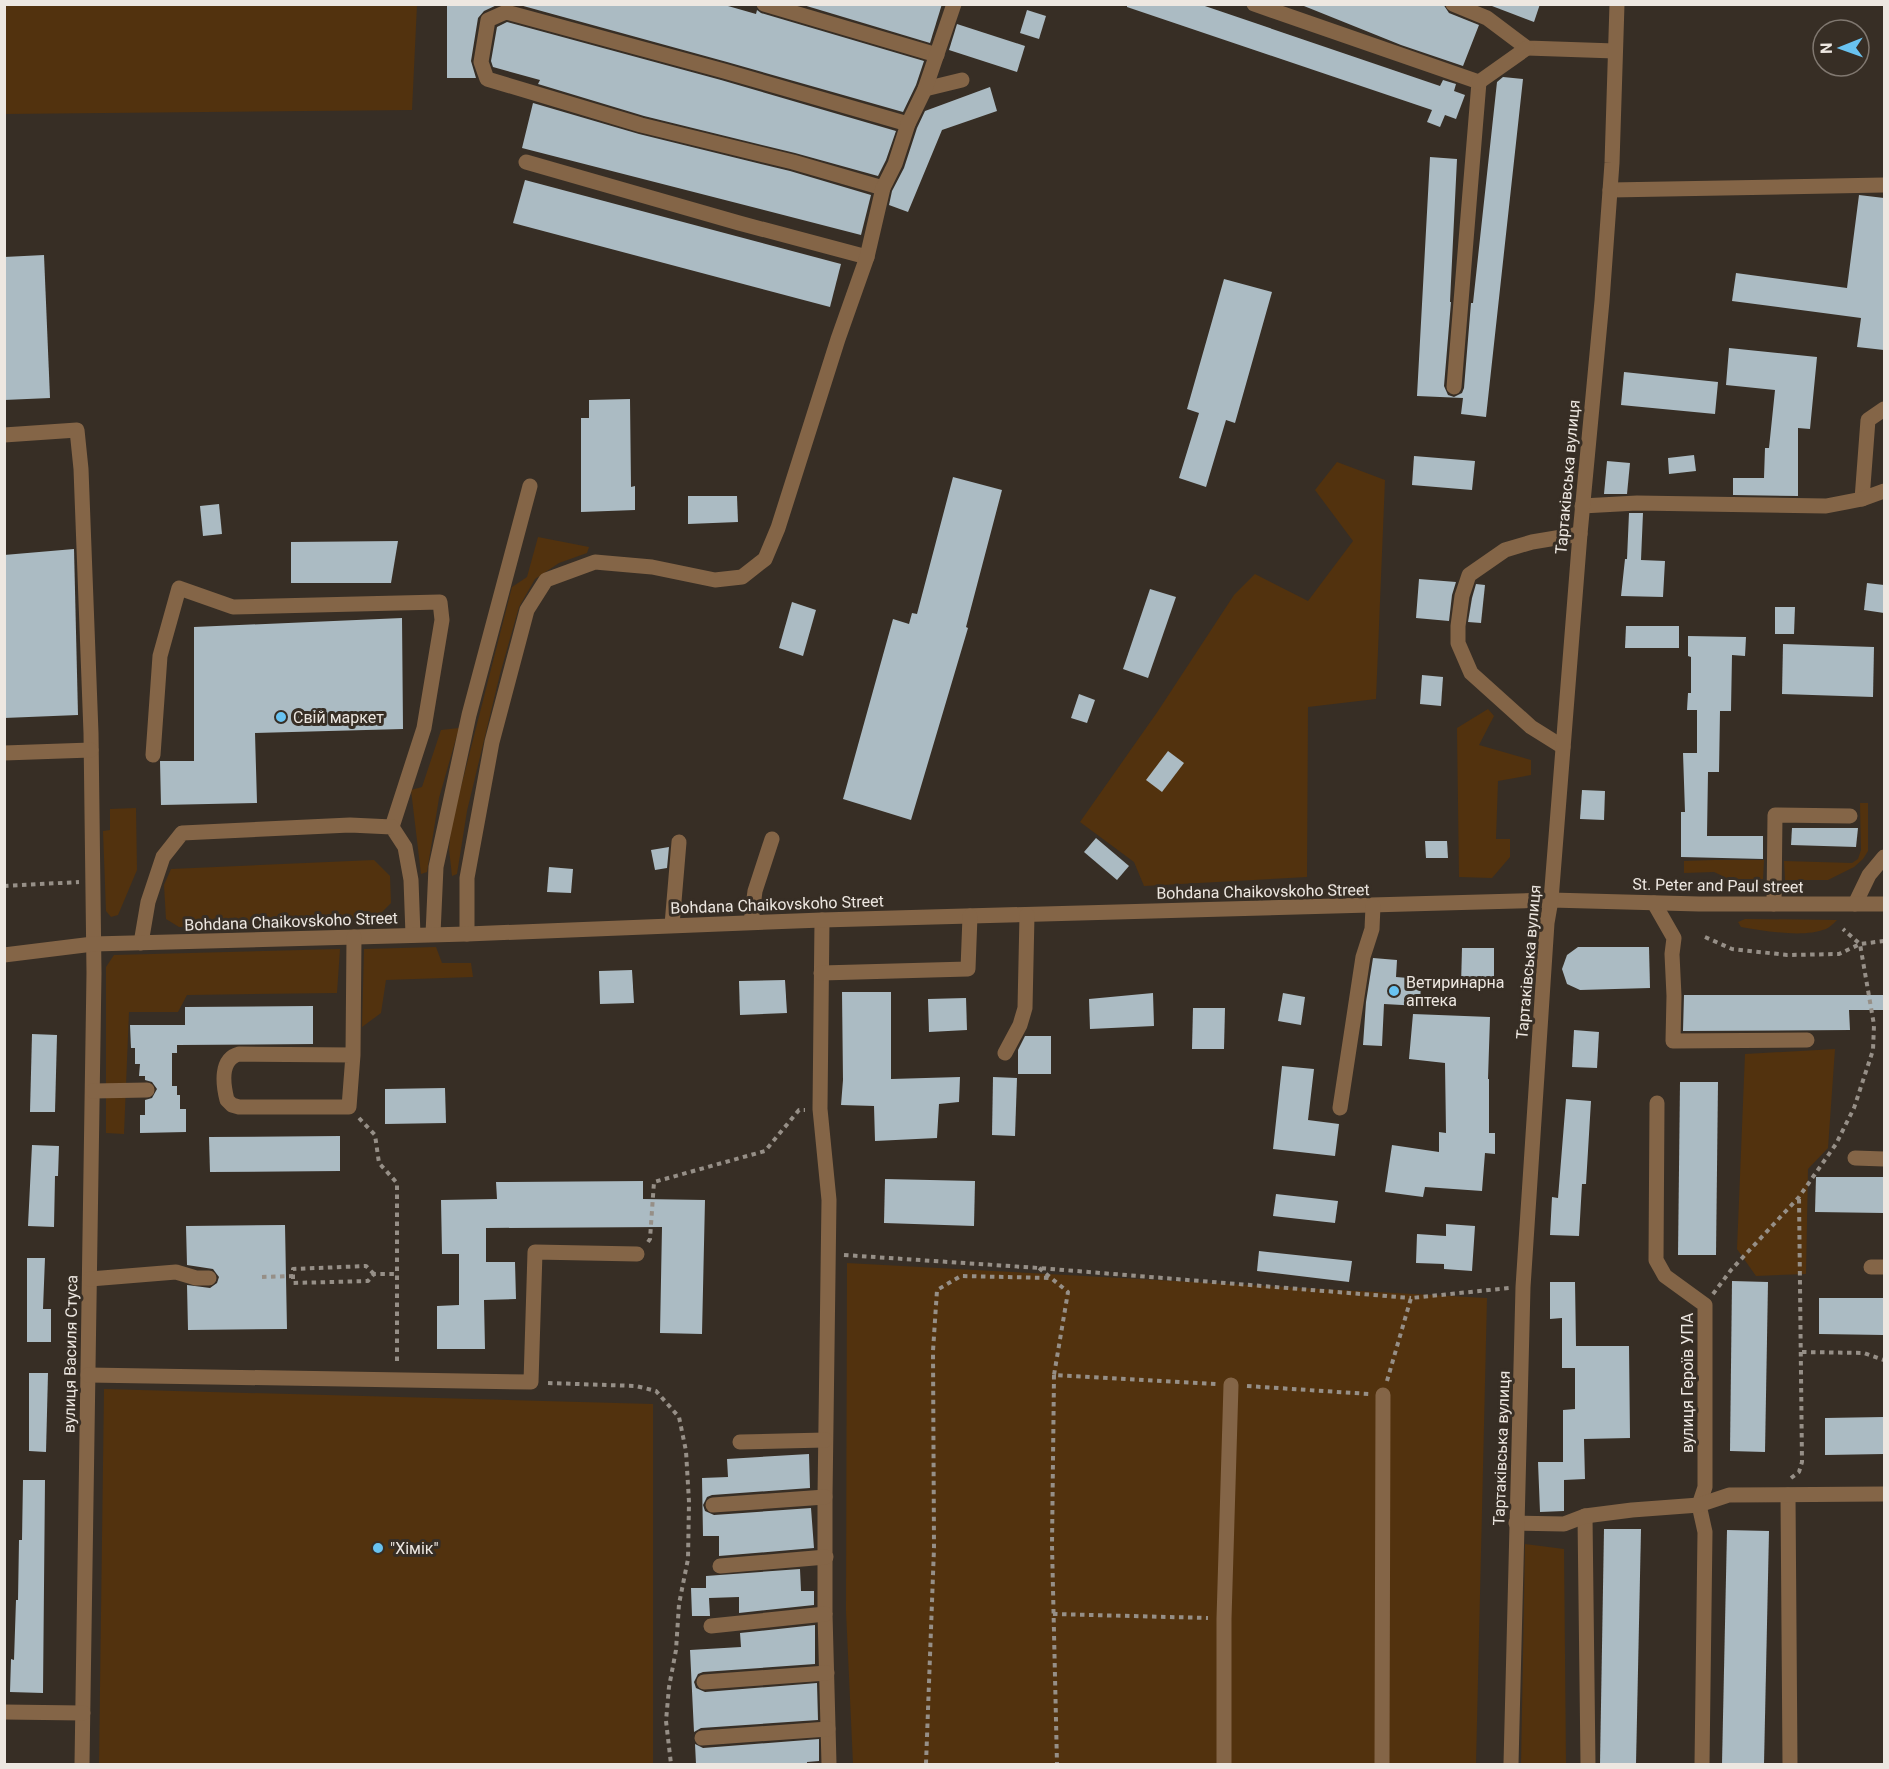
<svg xmlns="http://www.w3.org/2000/svg" width="1889" height="1769" viewBox="0 0 1889 1769" font-family="Roboto,sans-serif">
  <style>
    .green { fill: #52320e }
    .building { fill: #abbbc3 }
    .lines { fill: none; stroke-linecap: round; stroke-linejoin: round }
    .path { stroke: #968f87; stroke-width: 4; stroke-dasharray: 4.5 4.5; stroke-linecap: butt }
    .minor { stroke: #846547; stroke-width: 15 }
    .poi-dot { fill: #69c3f1; stroke: #372e25; stroke-width: 2 }
    .labels { text-anchor: middle; stroke-width: 6; stroke-linejoin: round; paint-order: stroke }
    .street-label { font-size: 16px; fill: #ede7e1; stroke: #372e25 }
    .poi-label { font-size: 16px; fill: #ede7e1; stroke: #372e25; text-anchor: start }
  </style>
  <rect width="100%" height="100%" fill="#372e25"/>
  <g class="green">
    <polygon points="4,5 417,5 412,110 5,114"/>
    <polygon points="1337,462 1385,480 1376,699 1308,707 1307,877 1144,886 1134,862 1080,822 1158,711 1234,595 1255,574 1308,601 1353,541 1315,490"/>
    <polygon points="538,537 589,547 587,553 559,563 535,579 519,607 500,674 467,811 457,874 452,876 449,849 451,826 512,587 527,577"/>
    <polygon points="1488,709 1494,716 1479,745 1531,760 1531,775 1498,781 1496,839 1510,839 1510,857 1492,878 1459,877 1457,728"/>
    <polygon points="459,728 439,798 427,872 421,874 411,790 422,787 441,730"/>
    <polygon points="1860,803 1868,803 1868,851 1863,859 1854,867 1828,880 1785,880 1784,861 1852,863 1858,859 1861,850"/>
    <polygon points="136,808 137,870 118,915 111,917 106,911 103,831 110,830 110,809"/>
    <polygon points="374,860 390,876 391,903 374,920 179,927 166,919 164,885 171,869"/>
    <polygon points="1714,860 1764,860 1763,879 1729,879 1714,872 1684,873 1684,861"/>
    <path d="M1745,919L1837,920C1834,923 1830,927 1826,929C1803,938 1765,931 1741,927L1738,922Z"/>
    <polygon points="436,947 442,963 471,963 473,977 386,980 381,1013 362,1027 364,949"/>
    <polygon points="340,949 337,993 187,995 178,1012 129,1012 124,1134 106,1133 106,967 114,955"/>
    <polygon points="1835,1049 1828,1148 1808,1169 1806,1274 1756,1276 1737,1249 1745,1054"/>
    <polygon points="847,1263 1487,1298 1476,1764 853,1764 846,1611"/>
    <polygon points="104,1389 653,1404 653,1764 99,1764"/>
    <polygon points="1525,1544 1564,1549 1566,1764 1521,1764"/>
  </g>
  <g class="building">
    <polygon points="447,4 499,4 484,11 478,18 471,61 476,78 447,78"/>
    <polygon points="516,4 721,4 756,14 757,10 761,13 924,61 916,85 903,112 727,62"/>
    <polygon points="800,4 942,4 930,43"/>
    <polygon points="1127,4 1199,4 1440,86 1443,80 1456,84 1454,91 1465,95 1456,119 1445,115 1440,127 1427,122 1432,110 1127,7"/>
    <polygon points="1299,4 1443,4 1449,13 1479,25 1463,66 1401,45"/>
    <polygon points="1492,4 1540,4 1534,22 1492,6"/>
    <polygon points="1027,10 1046,16 1039,39 1020,33"/>
    <polygon points="507,22 721,80 896,131 886,160 878,176 795,153 644,116 538,84 540,80 493,67 491,61 497,27"/>
    <polygon points="957,24 1025,46 1017,72 949,50"/>
    <polygon points="1503,77 1523,79 1486,417 1461,414 1463,398 1417,396 1430,157 1457,159 1450,302 1451,302 1444,386 1448,395 1454,397 1462,393 1464,388 1471,303 1473,303 1497,82"/>
    <polygon points="990,87 997,111 942,130 908,212 889,205 892,191 904,168 917,128 925,111"/>
    <polygon points="533,103 639,134 790,171 871,195 861,235 522,148"/>
    <polygon points="525,180 841,264 830,307 513,223"/>
    <polygon points="1859,195 1884,198 1884,350 1857,347 1861,318 1732,301 1736,273 1847,288"/>
    <polygon points="44,255 50,398 4,400 4,257"/>
    <polygon points="1224,279 1272,292 1235,423 1226,420 1206,487 1179,478 1199,413 1187,409"/>
    <polygon points="1729,348 1817,357 1810,429 1798,428 1798,496 1733,495 1733,478 1764,478 1765,448 1769,448 1775,390 1726,385"/>
    <polygon points="1624,372 1718,382 1715,414 1621,405"/>
    <polygon points="630,399 631,487 635,486 635,510 581,512 581,418 589,418 589,400"/>
    <polygon points="1694,455 1696,471 1669,474 1668,458"/>
    <polygon points="1414,456 1475,461 1472,490 1412,485"/>
    <polygon points="1607,461 1630,463 1627,494 1604,494"/>
    <polygon points="953,477 1002,490 966,627 968,628 911,820 843,799 893,619 909,624 912,613 917,614"/>
    <polygon points="688,496 737,496 738,522 688,524"/>
    <polygon points="219,504 222,534 203,536 200,506"/>
    <polygon points="1629,513 1643,513 1641,560 1665,561 1663,597 1621,596 1625,559 1627,559"/>
    <polygon points="398,541 391,583 291,583 291,542"/>
    <polygon points="74,549 78,715 4,718 4,555"/>
    <polygon points="1419,579 1456,582 1452,595 1449,621 1416,618"/>
    <polygon points="1867,583 1884,585 1884,613 1864,610"/>
    <polygon points="1476,584 1485,585 1481,623 1468,622 1472,598"/>
    <polygon points="1150,589 1176,597 1148,678 1123,669"/>
    <polygon points="792,602 816,610 803,656 779,648"/>
    <polygon points="1775,607 1795,607 1794,634 1775,634"/>
    <polygon points="402,618 403,729 255,733 257,803 161,805 160,761 194,761 194,627"/>
    <polygon points="1626,626 1679,626 1679,648 1625,648"/>
    <polygon points="1688,636 1746,637 1745,656 1732,655 1731,711 1720,711 1719,772 1708,772 1707,836 1763,836 1763,859 1681,857 1681,812 1685,812 1683,753 1697,753 1697,710 1687,710 1688,693 1691,693 1691,657 1688,656"/>
    <polygon points="1783,644 1874,647 1873,697 1782,694"/>
    <polygon points="1422,675 1443,677 1441,706 1420,704"/>
    <polygon points="1079,694 1095,700 1087,723 1071,718"/>
    <polygon points="1168,751 1184,763 1162,792 1146,780"/>
    <polygon points="1582,790 1605,791 1604,820 1580,819"/>
    <polygon points="1792,828 1858,828 1856,847 1791,845"/>
    <polygon points="1096,838 1129,866 1117,880 1084,852"/>
    <polygon points="1425,841 1447,841 1448,858 1426,858"/>
    <polygon points="669,847 667,868 655,870 651,850"/>
    <polygon points="549,867 573,869 571,893 547,892"/>
    <polygon points="1578,947 1649,947 1650,988 1580,990 1567,984 1562,969 1567,955"/>
    <polygon points="1462,948 1494,948 1494,986 1461,986"/>
    <polygon points="1373,958 1397,960 1396,977 1421,979 1420,1006 1384,1004 1382,1046 1363,1045 1366,1002"/>
    <polygon points="632,970 634,1003 600,1004 599,971"/>
    <polygon points="785,980 787,1013 740,1015 739,981"/>
    <polygon points="842,992 891,992 891,1079 960,1077 959,1102 939,1104 937,1138 875,1141 874,1106 841,1105 843,1080"/>
    <polygon points="1153,993 1154,1026 1090,1029 1089,999"/>
    <polygon points="1283,993 1305,997 1301,1025 1278,1021"/>
    <polygon points="1684,995 1884,995 1884,1010 1849,1010 1850,1030 1683,1031"/>
    <polygon points="966,998 967,1030 929,1032 928,999"/>
    <polygon points="313,1006 313,1044 177,1045 177,1053 172,1053 172,1086 177,1086 177,1095 180,1095 180,1109 186,1109 186,1132 140,1133 140,1115 145,1115 145,1100 152,1098 157,1089 152,1082 145,1080 145,1076 139,1076 140,1064 135,1064 135,1048 131,1048 130,1025 185,1025 185,1007"/>
    <polygon points="1193,1008 1225,1008 1224,1049 1192,1049"/>
    <polygon points="1413,1014 1490,1017 1488,1079 1489,1079 1489,1133 1495,1133 1495,1154 1485,1153 1482,1191 1425,1187 1423,1197 1385,1192 1392,1145 1439,1152 1439,1132 1446,1133 1445,1063 1409,1059"/>
    <polygon points="1574,1030 1599,1032 1597,1068 1572,1067"/>
    <polygon points="32,1034 57,1035 55,1112 30,1112"/>
    <polygon points="1025,1036 1051,1036 1051,1074 1018,1074 1018,1050"/>
    <polygon points="1282,1066 1314,1069 1308,1120 1339,1124 1335,1156 1273,1149"/>
    <polygon points="993,1077 1017,1078 1015,1136 992,1135"/>
    <polygon points="1680,1082 1718,1082 1716,1255 1678,1255"/>
    <polygon points="445,1088 446,1123 385,1124 385,1089"/>
    <polygon points="1566,1099 1591,1101 1586,1184 1582,1184 1579,1236 1550,1235 1552,1197 1558,1198"/>
    <polygon points="340,1136 340,1171 210,1172 209,1137"/>
    <polygon points="32,1145 59,1146 58,1176 55,1176 54,1227 28,1226"/>
    <polygon points="1816,1177 1884,1177 1884,1213 1815,1212"/>
    <polygon points="885,1179 975,1181 974,1226 884,1223"/>
    <polygon points="643,1181 643,1199 705,1200 702,1334 660,1333 662,1227 486,1228 486,1262 515,1262 516,1299 484,1300 485,1349 437,1349 437,1306 459,1305 459,1254 442,1254 441,1200 497,1199 496,1182"/>
    <polygon points="1276,1194 1338,1201 1335,1223 1273,1216"/>
    <polygon points="1446,1224 1475,1226 1472,1271 1444,1269 1444,1264 1416,1263 1417,1234 1446,1236"/>
    <polygon points="285,1225 287,1329 188,1330 187,1285 210,1288 217,1283 219,1277 213,1269 187,1265 186,1226"/>
    <polygon points="1259,1251 1352,1261 1349,1282 1257,1271"/>
    <polygon points="27,1258 45,1258 43,1309 51,1309 51,1342 27,1342"/>
    <polygon points="1732,1281 1768,1282 1765,1452 1730,1451"/>
    <polygon points="1550,1282 1575,1282 1576,1346 1629,1346 1630,1438 1584,1439 1585,1479 1564,1480 1564,1511 1540,1512 1538,1462 1563,1462 1563,1410 1575,1409 1575,1368 1562,1368 1562,1318 1550,1319"/>
    <polygon points="1819,1298 1884,1298 1884,1335 1819,1334"/>
    <polygon points="29,1373 48,1373 46,1452 29,1451"/>
    <polygon points="1884,1417 1884,1454 1825,1455 1825,1418"/>
    <polygon points="809,1454 810,1488 712,1495 707,1497 703,1505 705,1511 714,1515 811,1508 814,1548 719,1556 719,1536 703,1536 702,1478 728,1477 727,1459"/>
    <polygon points="23,1480 45,1480 43,1693 10,1692 11,1659 14,1660 16,1600 18,1600 19,1540 22,1540"/>
    <polygon points="1604,1529 1641,1529 1636,1764 1600,1764"/>
    <polygon points="1727,1530 1769,1531 1764,1764 1722,1764"/>
    <polygon points="800,1569 801,1591 814,1591 814,1605 739,1613 739,1597 709,1598 710,1616 692,1616 691,1588 706,1588 706,1576"/>
    <polygon points="815,1625 815,1664 703,1672 698,1674 694,1682 696,1688 705,1692 817,1683 818,1720 701,1728 694,1732 690,1650 741,1647 740,1633"/>
    <polygon points="819,1739 819,1761 807,1762 807,1764 696,1764 695,1744 703,1748"/>
  </g>
  <g class="lines">
    <g class="path">
      <polyline points="4,886 79,882"/>
      <polyline points="1705,937 1732,949 1787,955 1839,954 1860,944 1884,941"/>
      <polyline points="359,1118 375,1135 379,1163 397,1183 397,1364"/>
      <polyline points="648,1242 650,1239 654,1182 765,1151 799,1110 805,1110"/>
      <polyline points="844,1255 1039,1268 1411,1298"/>
      <polyline points="1039,1268 1068,1292 1054,1375 1216,1384"/>
      <polyline points="374,1274 366,1266 293,1269 293,1283 368,1281 374,1274 397,1274"/>
      <polyline points="262,1277 293,1276"/>
      <polyline points="1713,1294 1731,1270 1799,1197 1836,1144 1854,1108 1873,1050 1874,1025 1860,944 1843,929"/>
      <polyline points="1802,1352 1864,1353 1884,1360"/>
      <polyline points="1054,1375 1052,1545 1057,1764"/>
      <polyline points="1387,1381 1411,1298 1509,1288"/>
      <polyline points="548,1383 636,1386 656,1391 679,1417 686,1451 689,1502 688,1559 679,1604 676,1650 669,1687 666,1721 671,1764"/>
      <polyline points="1247,1386 1369,1394"/>
      <polyline points="1791,1478 1799,1472 1802,1462 1799,1197"/>
      <polyline points="1053,1614 1208,1618"/>
      <polyline points="926,1764 934,1548 933,1351 937,1290 961,1276 1051,1278"/>
    </g>
    <g class="minor">
      <polyline points="764,4 937,55"/>
      <polyline points="1254,4 1479,82 1454,387"/>
      <polyline points="1453,4 1487,18 1527,48 1615,51"/>
      <polyline points="1479,82 1527,48"/>
      <polyline points="925,89 962,80"/>
      <polyline points="526,162 739,223 867,257"/>
      <polyline points="883,188 793,162 641,125 487,79 481,62 488,20 506,12 724,71 908,124"/>
      <polyline points="1610,190 1884,185"/>
      <polyline points="4,435 77,430 81,469 91,733 94,973 82,1764"/>
      <polyline points="1862,499 1868,420 1884,409"/>
      <polyline points="1582,506 1637,503 1826,506 1862,499 1884,491"/>
      <polyline points="1563,747 1531,727 1471,673 1458,643 1458,626 1462,596 1469,575 1505,550 1532,542 1580,534"/>
      <polyline points="4,753 91,750"/>
      <polyline points="153,755 160,656 179,588 233,607 440,602 442,620 424,728 392,827"/>
      <polyline points="1654,903 1674,938 1672,954 1674,996 1673,1041 1807,1040"/>
      <polyline points="1774,904 1775,815 1850,816"/>
      <polyline points="1855,904 1869,875 1884,857"/>
      <polyline points="822,920 820,1109 829,1200 825,1497 825,1614 829,1764"/>
      <polyline points="751,922 755,891 772,839"/>
      <polyline points="672,925 679,842"/>
      <polyline points="433,934 436,867 469,715 530,486"/>
      <polyline points="467,934 467,878 492,742 527,610 546,580 595,562 652,567 715,580 742,577 765,559 778,528 838,339 867,257 883,188 895,164 908,124 925,89 954,4"/>
      <polyline points="141,943 148,902 163,857 182,833 350,825 392,827 405,847 411,880 413,935"/>
      <polyline points="4,955 93,944 467,934 822,920 1551,900 1699,904 1884,904"/>
      <polyline points="821,973 968,969 970,916"/>
      <polyline points="1005,1053 1020,1025 1025,1008 1027,915"/>
      <path d="M353,1055L239,1054C220,1059 223,1084 227,1100L232,1105L239,1107H349L353,1055L354,937"/>
      <polyline points="93,1091 147,1090"/>
      <polyline points="1657,1103 1656,1260 1665,1276 1705,1305 1705,1487 1699,1505 1705,1532 1702,1764"/>
      <polyline points="1340,1108 1363,957 1372,929 1373,906"/>
      <polyline points="1855,1158 1884,1159"/>
      <polyline points="1871,1267 1884,1267"/>
      <polyline points="90,1279 176,1272 196,1278 209,1278"/>
      <polyline points="88,1375 531,1382 535,1252 637,1254"/>
      <polyline points="740,1442 825,1440"/>
      <polyline points="1788,1495 1790,1764"/>
      <polyline points="713,1505 825,1497"/>
      <polyline points="1585,1516 1588,1764"/>
      <polyline points="1516,1523 1564,1524 1585,1516 1632,1510 1699,1505 1729,1495 1884,1494"/>
      <polyline points="720,1566 826,1557"/>
      <polyline points="711,1626 825,1614"/>
      <polyline points="704,1682 827,1673"/>
      <polyline points="4,1712 83,1713"/>
      <polyline points="702,1738 828,1729"/>
      <polyline points="1224,1764 1224,1619 1231,1385"/>
      <polyline points="1382,1764 1383,1395"/>
      <polyline points="1511,1764 1523,1287 1547,923 1551,900 1580,534 1602,301 1612,163 1617,4"/>
    </g>
  </g>
  <g class="poi-dot">
    <circle cx="281" cy="717" r="6"/>
    <circle cx="1394" cy="991" r="6"/>
    <circle cx="378" cy="1548" r="6"/>
  </g>
  <g class="labels">
    <g class="street-label">
      <text transform="translate(1567 477) rotate(-85)" y="6">Тартаківська вулиця</text>
      <text transform="translate(1718 885) rotate(1)" y="6">St. Peter and Paul street</text>
      <text transform="translate(1263 891) rotate(-1)" y="6">Bohdana Chaikovskoho Street</text>
      <text transform="translate(777 904) rotate(-2)" y="6">Bohdana Chaikovskoho Street</text>
      <text transform="translate(291 921) rotate(-2)" y="6">Bohdana Chaikovskoho Street</text>
      <text transform="translate(1528 962) rotate(-85)" y="6">Тартаківська вулиця</text>
      <text transform="translate(70 1354) rotate(-89)" y="6">вулиця Василя Стуса</text>
      <text transform="translate(1687 1383) rotate(-90)" y="6">вулиця Героїв УПА</text>
      <text transform="translate(1501 1448) rotate(-88)" y="6">Тартаківська вулиця</text>
    </g>
    <g class="poi-label">
      <text x="293" y="723">Свiй маркет</text>
      <text x="1406" y="988">Ветиринарна<tspan x="1406" dy="18">аптека</tspan></text>
      <text x="390" y="1554">"Хімік"</text>
    </g>
  </g>
  <rect width="1889" height="1769" fill="none" stroke="#ede7e1" stroke-width="12"/>
  <g transform="translate(1841 48) rotate(269)"><circle r="28" fill="#372e25" stroke="#807870" stroke-width="1.5"/>
  <path d="M0-4.5L10 22L0 15L-10 22Z" fill="#69c3f1"/>
  <text y="-9" font-size="16" font-weight="bold" text-anchor="middle" fill="#ede7e1">N</text>
  </g>
</svg>
